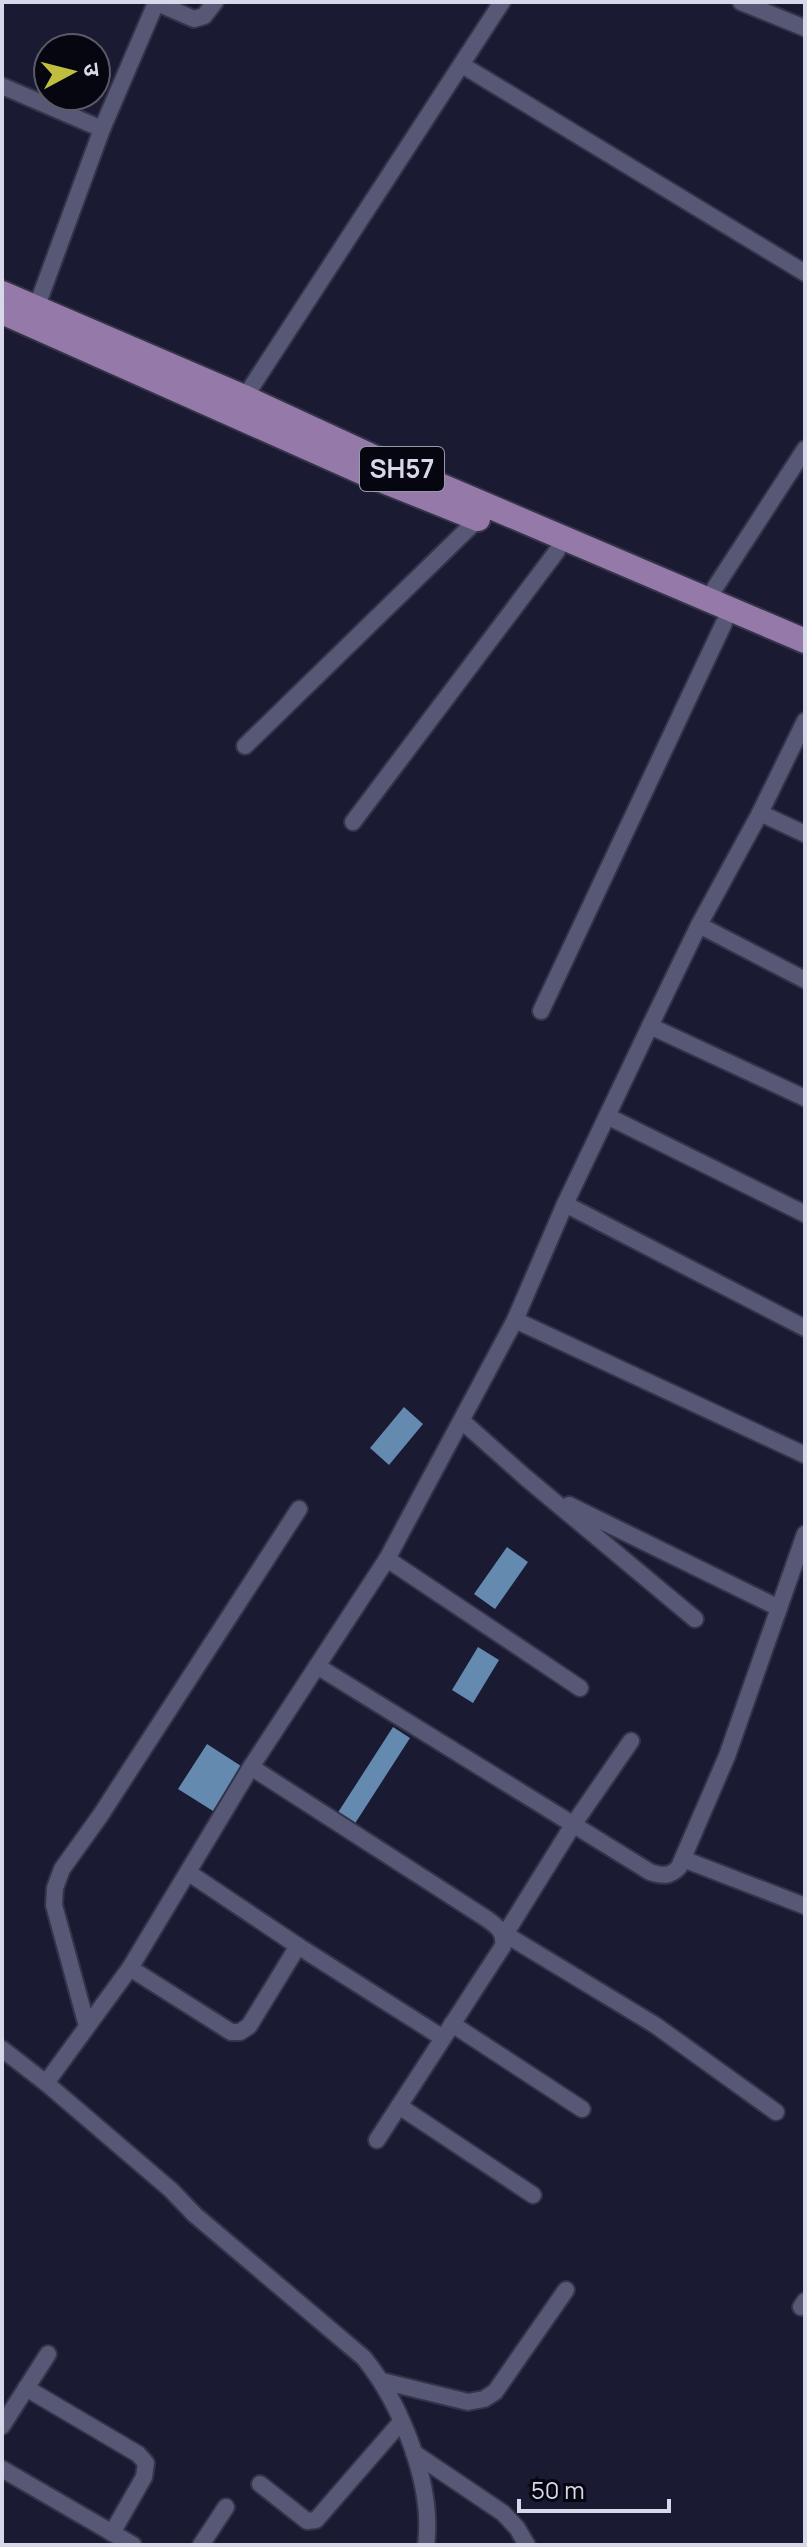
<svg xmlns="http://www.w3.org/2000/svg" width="807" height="2547" viewBox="0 0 807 2547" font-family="Manrope,'Noto Sans Devanagari',sans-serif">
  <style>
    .building { fill: #648aaf }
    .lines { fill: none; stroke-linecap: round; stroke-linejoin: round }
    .street-casing { stroke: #343348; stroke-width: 20 }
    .primary-casing { stroke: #343348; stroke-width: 28 }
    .street { stroke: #575876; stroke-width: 16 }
    .primary { stroke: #9479a9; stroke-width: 24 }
    .labels { text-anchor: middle; stroke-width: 8; stroke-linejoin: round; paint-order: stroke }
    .shield { fill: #060611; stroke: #989aa9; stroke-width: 2 }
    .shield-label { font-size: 26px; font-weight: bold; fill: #d7d9ea }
  </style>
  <rect width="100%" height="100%" fill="#1a1a33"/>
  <g class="building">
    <polygon points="404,1407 423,1424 389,1465 370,1448"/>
    <polygon points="507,1547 528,1562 495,1609 474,1594"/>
    <polygon points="478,1647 499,1660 473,1703 452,1690"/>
    <polygon points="393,1727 410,1738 354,1825 337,1814"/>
    <polygon points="207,1744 241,1766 213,1811 178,1789"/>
  </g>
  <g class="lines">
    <defs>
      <g id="street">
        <polyline points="155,2 194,19 204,16 215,2"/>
        <polyline points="741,2 805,28"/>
        <polyline points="462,65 805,273"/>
        <polyline points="2,86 102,129"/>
        <polyline points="34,314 102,129 156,3"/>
        <polyline points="241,403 502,2"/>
        <polyline points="707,600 805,449"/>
        <polyline points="245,746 478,519"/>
        <polyline points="760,813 805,834"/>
        <polyline points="353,822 557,551"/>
        <polyline points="699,925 805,980"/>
        <polyline points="541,1011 724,623"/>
        <polyline points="650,1026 805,1098"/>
        <polyline points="607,1116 805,1214"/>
        <polyline points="565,1204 805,1328"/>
        <polyline points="515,1320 805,1455"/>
        <polyline points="462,1421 525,1477 695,1619"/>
        <polyline points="569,1505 779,1608"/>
        <polyline points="387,1559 580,1688"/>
        <path d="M317,1666L650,1872C662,1876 670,1877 679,1867L727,1756L805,1534"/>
        <path d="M251,1767L487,1919C498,1927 505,1932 503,1946L377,2140"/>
        <polyline points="683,1859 805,1906"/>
        <polyline points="189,1873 298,1946 443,2038"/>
        <polyline points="505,1934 655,2025 776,2112"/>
        <polyline points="504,1936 573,1825 631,1741"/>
        <polyline points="130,1968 231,2032 240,2032 249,2026 298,1946"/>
        <polyline points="452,2024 582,2109"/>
        <polyline points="87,2026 54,1905 55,1888 62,1869 100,1816 299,1509"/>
        <path d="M2,2049L46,2083L171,2190L195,2215L364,2358C401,2404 434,2485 426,2545"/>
        <polyline points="46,2083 130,1968 251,1767 387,1559 515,1320 565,1204 650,1026 699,925 760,813 805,721"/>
        <polyline points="399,2106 533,2195"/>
        <polyline points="801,2307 805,2301"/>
        <polyline points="382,2381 468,2402 484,2399 495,2392 566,2290"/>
        <polyline points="26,2388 138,2454 146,2463 144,2477 112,2533"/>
        <polyline points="2,2426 48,2354"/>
        <polyline points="414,2453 503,2513 517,2528 527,2545"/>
        <polyline points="2,2469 133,2545"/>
        <polyline points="260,2484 307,2521 316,2520 401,2422"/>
        <polyline points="201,2545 226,2507"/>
      </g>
      <g id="primary">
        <polyline points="2,293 244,397 369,455 805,641"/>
        <polyline points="2,312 366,474 478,519"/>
      </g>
    </defs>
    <use href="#street" class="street-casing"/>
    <use href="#primary" class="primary-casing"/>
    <use href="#street" class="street"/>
    <use href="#primary" class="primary"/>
  </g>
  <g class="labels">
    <rect class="shield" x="360" y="447" width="84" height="44" rx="6"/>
    <g class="shield-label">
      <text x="402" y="478">SH57</text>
    </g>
  </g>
  <rect width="807" height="2547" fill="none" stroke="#d7d9ea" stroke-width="8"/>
  <g transform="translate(72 72) rotate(83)"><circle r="38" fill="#060611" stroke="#5a5a68" stroke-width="2"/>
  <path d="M0-6L14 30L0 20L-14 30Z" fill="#c0be40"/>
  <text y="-12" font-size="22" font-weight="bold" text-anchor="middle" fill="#d7d9ea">उ</text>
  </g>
  <path d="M519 2499v12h150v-12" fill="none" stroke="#d7d9ea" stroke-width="4"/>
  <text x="531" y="2499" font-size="24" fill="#d7d9ea" stroke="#060611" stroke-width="6" paint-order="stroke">50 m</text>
</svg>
